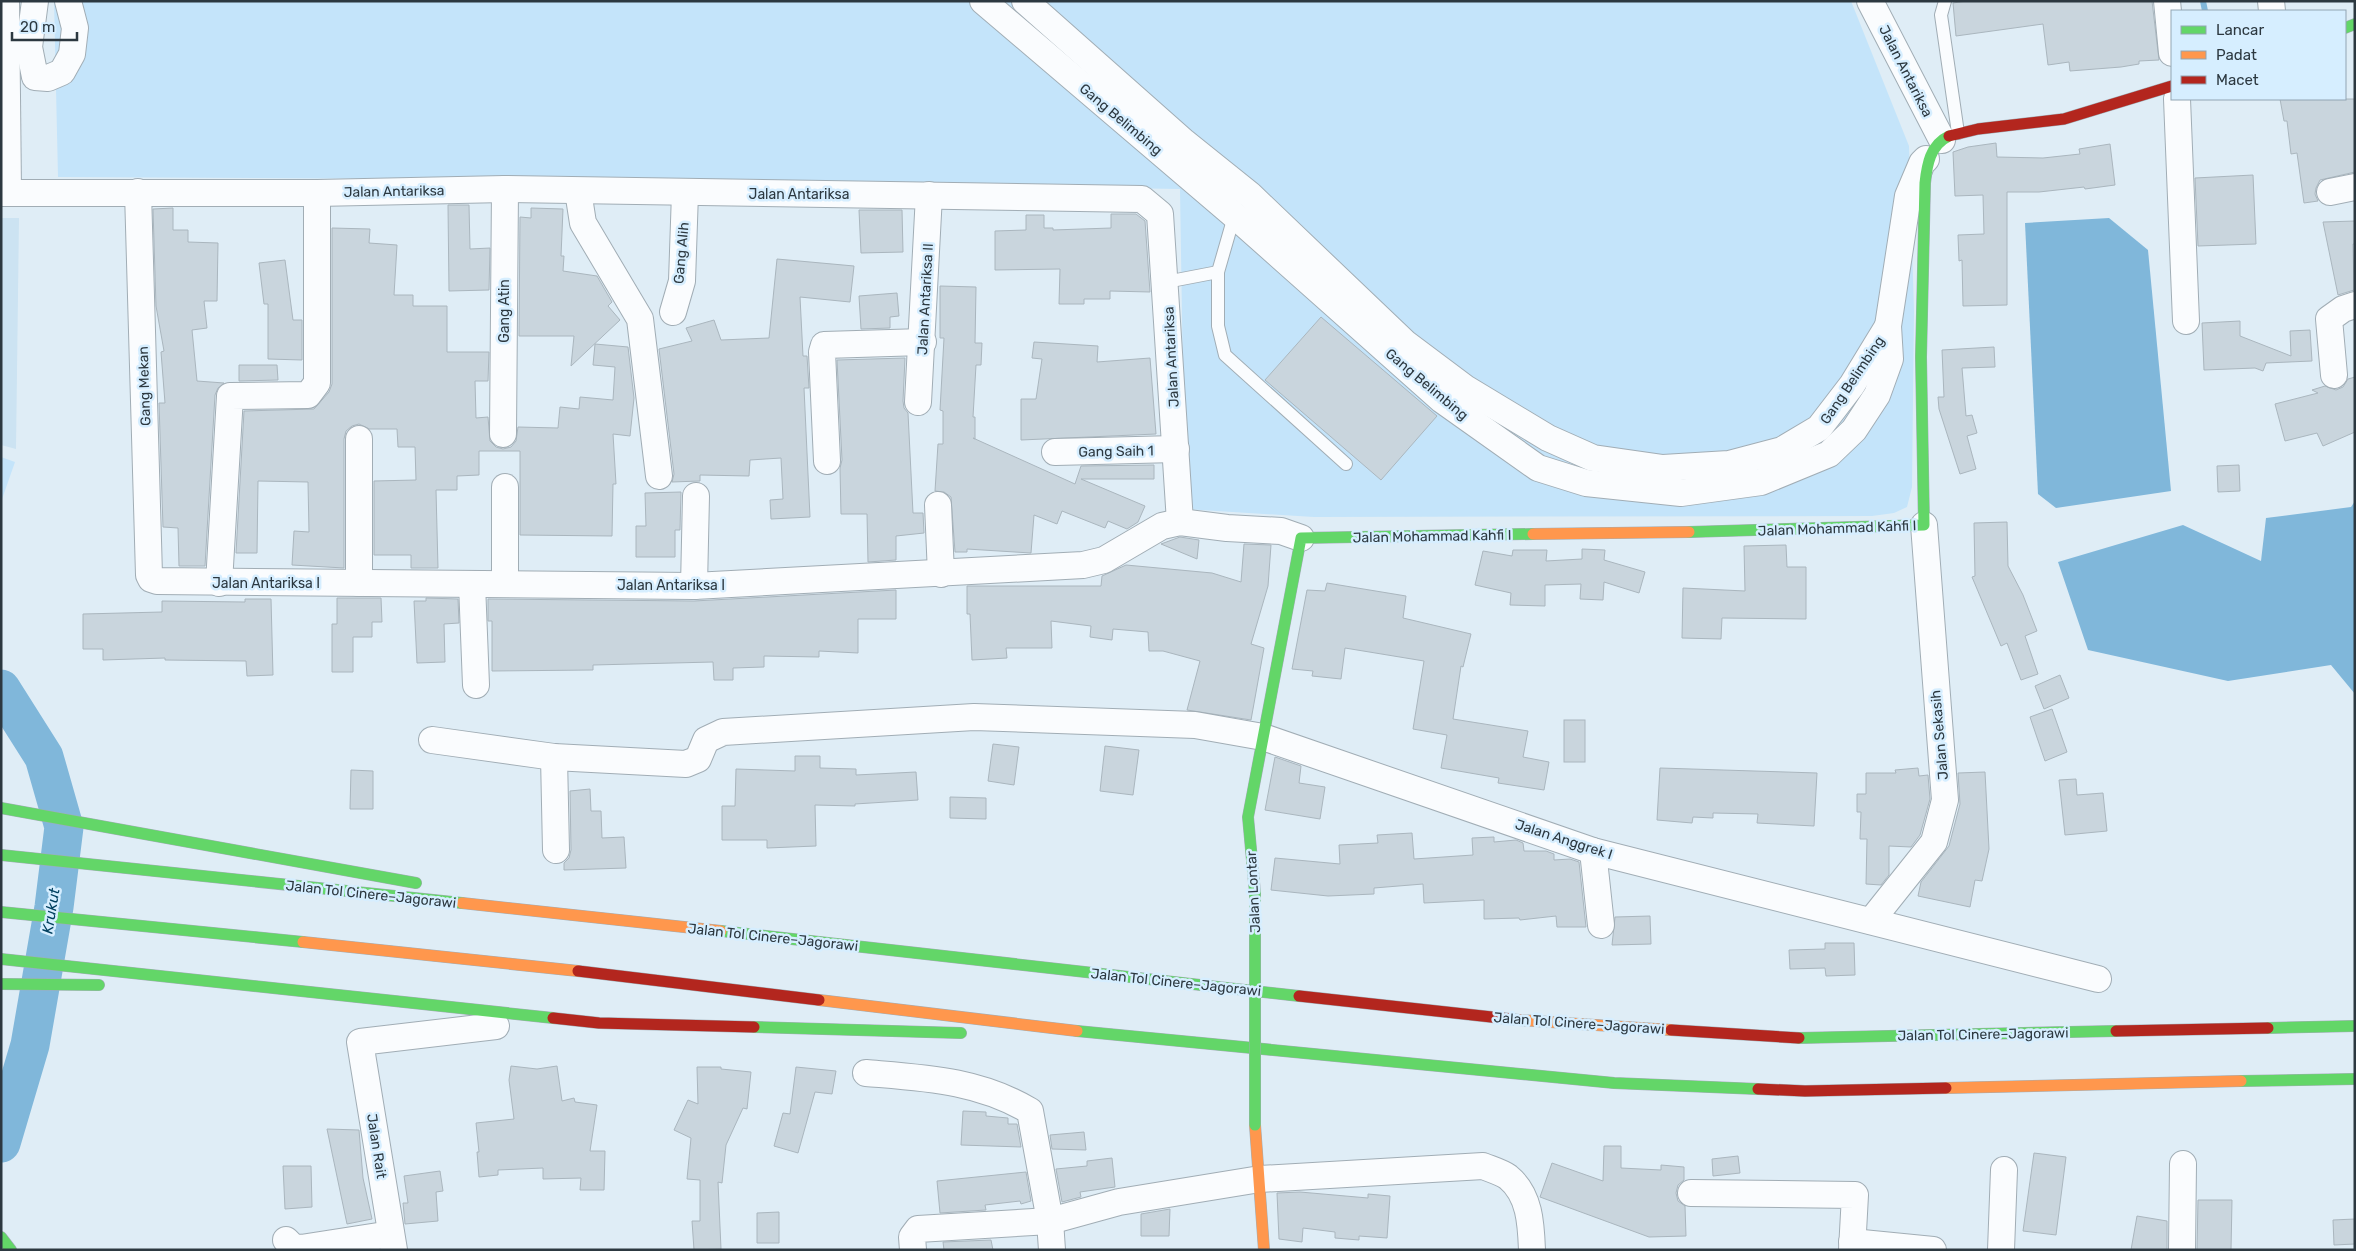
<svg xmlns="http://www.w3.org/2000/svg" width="2356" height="1251" viewBox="0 0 2356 1251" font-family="Rubik,sans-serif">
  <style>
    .built { fill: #cce3f2 }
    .green { fill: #c4e4fa }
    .water { fill: #80b7da }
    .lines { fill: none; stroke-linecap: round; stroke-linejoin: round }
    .stream { stroke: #80b7da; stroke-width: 6 }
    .river { stroke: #80b7da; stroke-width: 39 }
    .building { fill: #c9d5dd; stroke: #aab6be }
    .lane-casing { stroke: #a1adb5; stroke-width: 14 }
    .street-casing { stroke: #a1adb5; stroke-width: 28 }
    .fast-casing { stroke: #a1adb5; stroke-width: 12 }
    .slow-casing { stroke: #a1adb5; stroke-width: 12 }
    .jam-casing { stroke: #a1adb5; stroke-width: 12 }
    .lane { stroke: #fafcfe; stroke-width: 12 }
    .street { stroke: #fafcfe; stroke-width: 26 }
    .fast { stroke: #63d668; stroke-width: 11 }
    .slow { stroke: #ff974d; stroke-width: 11 }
    .jam { stroke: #b3261e; stroke-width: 11 }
    .fast-bridge-casing { stroke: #a1adb5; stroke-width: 12; stroke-linecap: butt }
    .fast-bridge { stroke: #63d668; stroke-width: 11 }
    .labels { text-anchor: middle; stroke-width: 5; stroke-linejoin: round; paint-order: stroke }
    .street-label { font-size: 14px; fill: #2c3840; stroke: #d6eeff }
    .water-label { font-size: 15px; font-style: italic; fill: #01405f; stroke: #d6eeff }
  </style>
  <rect width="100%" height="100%" fill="#dfedf6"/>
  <polygon class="built" points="1,218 19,218 16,449 1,445"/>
  <g class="green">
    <polygon points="54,1 1851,1 1909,146 1914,311 1912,487 1907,507 1894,513 1872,516 1314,517 1185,509 1180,189 617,180 58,177"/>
    <polygon points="1,457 15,462 1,502"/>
  </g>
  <g class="water">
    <polygon points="2109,218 2148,250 2171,491 2056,508 2038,494 2025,223"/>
    <polygon points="2355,501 2355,694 2331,665 2228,681 2088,650 2058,562 2183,525 2261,561 2266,518 2351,507"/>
  </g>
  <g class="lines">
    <polyline class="stream" points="2203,1 2205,11"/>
    <polyline class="river" points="1,689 44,757 64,827 54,907 30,1045 1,1143"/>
  </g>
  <g class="building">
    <polygon points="1966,1 2152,1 2159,60 2139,61 2139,64 2121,67 2070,71 2069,62 2048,65 2043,24 1956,36 1953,3"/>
    <polygon points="2280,99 2355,99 2355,172 2320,180 2316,188 2315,194 2318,201 2304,203 2297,153 2291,154 2287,121 2284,121"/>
    <polygon points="1996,143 1997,157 2043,158 2080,154 2079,149 2110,144 2115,185 2085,189 2084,187 2039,192 2007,192 2007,305 1963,306 1962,260 1959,261 1958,235 1984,234 1983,195 1955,196 1953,152 1968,147"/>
    <polygon points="2253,175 2256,244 2198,246 2195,178"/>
    <polygon points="448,205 469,205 470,249 490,248 489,290 449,291"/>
    <polygon points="173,208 173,230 188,230 188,242 218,243 217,301 204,301 207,328 192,330 197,381 224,383 218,388 215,395 205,566 179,566 178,528 163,527 159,403 165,403 161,352 164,351 156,306 153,209"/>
    <polygon points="531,208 563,209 561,256 564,256 563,271 597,276 612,302 608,306 620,320 571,366 574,336 519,336 520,217 531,218"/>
    <polygon points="859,210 902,210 903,252 861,253"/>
    <polygon points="1111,214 1136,214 1145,221 1150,292 1110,291 1110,299 1084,299 1084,304 1059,304 1060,269 995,270 995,231 1026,230 1026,215 1044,215 1044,228 1053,228 1053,230 1111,228"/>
    <polygon points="2355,221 2355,244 2353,244 2354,290 2338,295 2323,222"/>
    <polygon points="332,228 370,229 369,243 397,245 394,295 413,295 413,306 447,306 447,352 489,352 488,381 475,381 476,418 488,417 490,441 496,447 503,449 511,447 516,441 518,427 558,428 560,407 579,409 580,397 613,400 615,367 593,365 595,344 628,347 634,398 630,436 613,434 616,484 613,484 612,536 520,535 520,451 479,451 479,475 457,476 457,490 436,490 438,568 411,568 411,555 374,555 374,481 416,480 415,447 398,447 397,429 369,429 359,424 352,426 346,431 344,439 344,568 292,565 294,531 309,532 308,482 258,481 257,553 236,553 244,411 314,409 329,392 332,384"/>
    <polygon points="777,259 854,266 850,302 800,297 803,356 807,356 809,388 804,388 810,517 771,519 770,500 783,499 781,458 750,460 749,476 700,475 700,481 672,482 674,474 659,349 692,341 686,328 714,320 721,340 769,338"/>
    <polygon points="285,260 293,320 302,320 302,360 268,359 268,304 264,304 259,263"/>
    <polygon points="940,286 976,287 975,343 982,343 981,365 976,365 973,417 975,417 975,439 973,438 1075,484 1081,466 1154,465 1154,479 1081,479 1145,506 1138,522 1127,529 1108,521 1105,528 1062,511 1057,524 1034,515 1031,553 967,549 967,552 955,552 951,497 944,492 935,491 938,444 943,444 943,411 940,410 944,338 940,338"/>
    <polygon points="897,293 899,316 890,317 890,328 861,329 859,296"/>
    <polygon points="1321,317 1437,416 1381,480 1265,380"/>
    <polygon points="2240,321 2240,336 2291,356 2290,331 2310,330 2312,361 2266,363 2263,371 2255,368 2204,370 2202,323"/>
    <polygon points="1034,342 1098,346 1097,362 1150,358 1156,434 1021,440 1021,399 1036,399 1042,359 1032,358"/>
    <polygon points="1994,347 1995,367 1962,368 1966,416 1972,415 1977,433 1967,436 1976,469 1960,474 1939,409 1938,397 1944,397 1942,350"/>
    <polygon points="905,358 903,401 904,408 908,413 913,513 923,513 924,533 896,536 896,560 868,562 867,514 841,514 840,468 842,460 837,360"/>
    <polygon points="239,365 277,365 278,380 239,381"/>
    <polygon points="2355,377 2355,432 2323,446 2317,433 2285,441 2275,404 2318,393 2312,390 2325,386 2336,390 2343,387 2348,379"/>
    <polygon points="2239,465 2240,491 2218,492 2217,466"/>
    <polygon points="681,492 680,530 675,530 675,557 636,557 636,526 646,526 645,493"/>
    <polygon points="2007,522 2008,566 2023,595 2037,631 2025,636 2038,674 2021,680 2007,643 2001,646 1972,577 1975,576 1974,523"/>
    <polygon points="1180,537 1199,540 1197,559 1161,544"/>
    <polygon points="1244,544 1271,545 1268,586 1251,644 1264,648 1251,720 1187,710 1200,661 1163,651 1149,651 1148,632 1113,629 1112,640 1090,637 1091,626 1051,621 1052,648 1006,648 1007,658 972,660 970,614 967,614 967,586 1101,586 1102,576 1126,565 1212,573 1241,582"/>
    <polygon points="1786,545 1787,567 1806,567 1806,619 1722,618 1721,639 1682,638 1683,588 1745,591 1744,546"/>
    <polygon points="1582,549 1605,550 1604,560 1645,572 1639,593 1604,582 1603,600 1580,599 1581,584 1545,585 1545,606 1510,605 1511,593 1475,585 1483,551 1512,556 1513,550 1547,550 1546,561 1582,559"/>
    <polygon points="1327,583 1406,596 1403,618 1471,634 1463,667 1461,666 1453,719 1528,731 1523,757 1549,762 1544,790 1498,783 1499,778 1441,768 1447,735 1413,729 1424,661 1345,648 1341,679 1312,676 1313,671 1292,669 1307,590 1325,591"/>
    <polygon points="896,590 896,619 858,619 858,653 819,651 819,657 764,656 764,667 733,668 733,680 714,680 713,662 593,665 593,670 492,671 492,621 488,621 488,599 694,601"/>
    <polygon points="337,598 381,598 382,622 372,622 372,637 353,637 353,672 332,672 332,624 337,624"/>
    <polygon points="426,598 458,599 459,623 444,624 445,662 417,663 414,601 426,601"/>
    <polygon points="245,599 271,599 273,675 247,676 246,661 165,660 165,658 103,660 103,649 83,649 83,614 162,612 162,601 245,602"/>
    <polygon points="2060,675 2069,698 2044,709 2035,686"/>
    <polygon points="2052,709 2067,752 2045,761 2030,717"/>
    <rect x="1564" y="720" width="21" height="42"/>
    <polygon points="993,744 1019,747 1014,785 988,781"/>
    <polygon points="1105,746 1139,750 1133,795 1100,791"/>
    <polygon points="795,756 820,756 820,768 856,769 856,775 916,772 918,800 855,804 855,806 815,805 816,846 767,848 767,840 722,840 722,806 735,806 736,769 795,771"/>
    <polygon points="1275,757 1301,766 1299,783 1325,787 1320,819 1265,810"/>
    <polygon points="1660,768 1817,773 1814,826 1757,823 1758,814 1713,813 1713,818 1693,817 1692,823 1657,820"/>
    <polygon points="1918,768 1919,776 1928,775 1930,799 1920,835 1911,847 1889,846 1889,875 1881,885 1866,884 1867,839 1860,839 1861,812 1857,812 1857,794 1866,794 1866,773 1896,773 1895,770"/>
    <polygon points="351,770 373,771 373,809 350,809"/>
    <polygon points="1985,772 1989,849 1982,881 1975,880 1970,907 1918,896 1921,882 1949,846 1960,804 1958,773"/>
    <polygon points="2076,779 2077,795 2103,793 2107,831 2065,835 2059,780"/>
    <polygon points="590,789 591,811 601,811 602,838 624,837 626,868 564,870 564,863 569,858 571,850 570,791"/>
    <polygon points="950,797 986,798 986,819 950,818"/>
    <polygon points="1412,833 1414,859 1473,855 1472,838 1494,837 1494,842 1516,840 1523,843 1524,851 1546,851 1554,854 1554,860 1570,859 1579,862 1586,927 1557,927 1556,916 1520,920 1519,918 1484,919 1484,900 1424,903 1423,884 1374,888 1374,894 1328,896 1271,890 1275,858 1340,864 1339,845 1378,843 1377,835"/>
    <polygon points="1650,916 1651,944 1612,945 1615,917"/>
    <polygon points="1825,943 1854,943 1855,975 1826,976 1825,968 1790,969 1789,950 1825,949"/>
    <polygon points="511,1066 537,1069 557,1066 562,1101 574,1098 575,1102 597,1105 590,1151 605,1151 604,1190 580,1190 581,1178 543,1179 543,1168 498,1170 498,1175 479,1177 477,1152 479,1152 476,1123 514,1119 509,1080"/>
    <polygon points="697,1067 721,1067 721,1069 751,1072 747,1109 743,1108 726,1145 722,1183 718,1182 721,1249 694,1250 692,1221 700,1221 700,1180 687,1179 691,1138 674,1130 688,1100 698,1104"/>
    <polygon points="796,1067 836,1071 832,1094 815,1092 798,1153 774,1146 783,1113 790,1114"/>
    <polygon points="963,1111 986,1112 986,1116 1008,1118 1008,1124 1017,1124 1021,1147 961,1145"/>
    <polygon points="327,1129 359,1130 363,1178 372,1219 347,1224"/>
    <polygon points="1084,1132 1086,1150 1052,1149 1050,1135"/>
    <polygon points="1604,1146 1621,1146 1621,1168 1661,1170 1661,1165 1684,1167 1684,1180 1678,1185 1676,1193 1678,1201 1685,1206 1686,1236 1649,1237 1540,1197 1552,1163 1603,1181"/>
    <polygon points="2034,1153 2066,1157 2056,1235 2023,1231"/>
    <polygon points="1738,1156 1740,1173 1713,1176 1712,1159"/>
    <polygon points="1112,1158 1115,1187 1080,1192 1081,1197 1062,1202 1056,1169 1087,1166 1087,1161"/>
    <polygon points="283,1166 311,1166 312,1207 285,1209"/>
    <polygon points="440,1171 443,1191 436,1192 438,1221 405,1224 403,1203 408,1203 404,1176"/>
    <polygon points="1026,1172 1031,1201 1021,1204 1020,1201 985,1205 986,1210 940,1213 937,1181"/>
    <polygon points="1300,1192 1368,1198 1368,1194 1390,1196 1387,1238 1359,1236 1359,1240 1335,1238 1335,1232 1303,1228 1302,1242 1279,1239 1277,1193"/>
    <polygon points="2198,1200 2232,1200 2231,1250 2197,1250"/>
    <polygon points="1170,1209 1169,1236 1141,1236 1141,1214"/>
    <polygon points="779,1212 779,1243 757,1243 757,1213"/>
    <polygon points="2137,1216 2167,1221 2167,1250 2131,1250"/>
    <polygon points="2355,1219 2355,1244 2334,1245 2333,1220"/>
    <polygon points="991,1240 993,1250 944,1250 943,1242"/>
  </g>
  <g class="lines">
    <defs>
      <g id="lane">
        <polyline points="1945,1 1941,15 1958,133"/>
        <polyline points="1235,213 1218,272 1218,326 1225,355 1346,464"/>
        <polyline points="1166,282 1218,272"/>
      </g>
      <g id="street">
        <polyline points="6,1 8,192"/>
        <polyline points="35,1 29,47 35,77 48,78 62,72 72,54 75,28 68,1"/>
        <polyline points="983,1 1234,215 1442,400 1538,468 1586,483 1681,493 1761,482 1829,454 1854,430 1877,395 1890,359 1888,326 1908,196 1922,163 1926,159"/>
        <polyline points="1025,1 1184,142 1250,195 1405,343 1465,388 1548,438 1593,458 1663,468 1729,464 1782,450 1819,428 1852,385 1888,326"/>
        <polyline points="1870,1 1942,140"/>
        <polyline points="2167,1 2172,53"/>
        <polyline points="2271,1 2272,11"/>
        <polyline points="2177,99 2186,321"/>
        <polyline points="578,191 583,223 640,319 659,476"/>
        <polyline points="138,192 149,575 151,579 157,581 694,586 1083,565 1104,560 1162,526 1180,522 1227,528 1281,531 1301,538"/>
        <polyline points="2330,192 2355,187"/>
        <polyline points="1,193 317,193 505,189 1142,199 1160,214 1180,522"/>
        <polyline points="673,312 682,281 685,193"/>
        <polyline points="2334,375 2329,319 2343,309 2355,305"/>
        <polyline points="918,402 929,195"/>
        <polyline points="503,434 505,189"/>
        <polyline points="1055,452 1176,449"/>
        <polyline points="827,461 822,352 824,345 923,342"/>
        <polyline points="938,505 941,574"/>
        <polyline points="219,583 230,396 308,395 317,383 317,193"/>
        <polyline points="359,583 359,439"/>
        <polyline points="505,583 505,487"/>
        <polyline points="472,584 476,685"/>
        <polyline points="694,586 696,496"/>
        <polyline points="432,740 554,757 686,764 698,759 706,740 723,732 974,717 1195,725 1263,737 1593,851 2098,979"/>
        <polyline points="554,757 556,850"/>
        <polyline points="1593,851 1601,925"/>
        <polyline points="1871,921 1934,842 1945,800 1924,525"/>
        <path d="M866,1073C925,1078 978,1080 1030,1111L1050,1221L1052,1250"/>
        <polyline points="1691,1193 1855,1195 1852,1250"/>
        <polyline points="286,1240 293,1247 301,1248 391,1234"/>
        <polyline points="1852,1242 1933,1250"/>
        <polyline points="394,1250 360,1042 496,1026"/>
        <path d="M913,1250L912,1237L918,1229L1050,1221L1119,1202L1260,1179L1483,1166C1490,1169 1501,1172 1508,1177C1530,1195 1531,1224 1532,1250"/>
        <polyline points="2001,1250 2004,1170"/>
        <polyline points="2182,1250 2183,1164"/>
      </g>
      <g id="fast">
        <polyline points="2345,28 2355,24"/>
        <path d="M1689,532L1924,525L1921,357L1925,183C1927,165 1930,145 1949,136"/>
        <polyline points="1,808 416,883"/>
        <polyline points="1,855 462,903"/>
        <polyline points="1255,893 1248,817 1301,538 1533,534"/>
        <polyline points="1,912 303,942"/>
        <polyline points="721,931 1299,996"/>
        <polyline points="1,959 553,1018"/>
        <polyline points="1,984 99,985"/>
        <polyline points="754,1027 961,1033"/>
        <polyline points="2268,1028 2355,1026"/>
        <polyline points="1077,1031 1614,1083 1758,1089"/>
        <polyline points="1799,1038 2116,1031"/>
        <polyline points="2241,1081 2355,1079"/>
        <polyline points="1,1237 11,1250"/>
      </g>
      <g id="slow">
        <polyline points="1533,534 1689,532"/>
        <polyline points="462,903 721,931"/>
        <polyline points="303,942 578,971"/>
        <polyline points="819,1000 1077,1031"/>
        <polyline points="1519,1020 1671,1030"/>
        <polyline points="1946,1088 2241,1081"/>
        <polyline points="1255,1125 1264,1250"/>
      </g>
      <g id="jam">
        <polyline points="1949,136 1978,129 2064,119 2172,86"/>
        <polyline points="578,971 819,1000"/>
        <polyline points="1299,996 1519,1020"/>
        <polyline points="553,1018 599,1023 754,1027"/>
        <polyline points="1671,1030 1799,1038"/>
        <polyline points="2116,1031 2268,1028"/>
        <polyline points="1758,1089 1805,1091 1946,1088"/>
      </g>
    </defs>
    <use href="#lane" class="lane-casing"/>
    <use href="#street" class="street-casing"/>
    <use href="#fast" class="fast-casing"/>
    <use href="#slow" class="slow-casing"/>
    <use href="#jam" class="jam-casing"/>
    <use href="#lane" class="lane"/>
    <use href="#street" class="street"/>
    <use href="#fast" class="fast"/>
    <use href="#slow" class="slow"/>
    <use href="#jam" class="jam"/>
    <defs>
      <polyline id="fast-bridge" points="1255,893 1255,1125"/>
    </defs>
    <use href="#fast-bridge" class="fast-bridge-casing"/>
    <use href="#fast-bridge" class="fast-bridge"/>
  </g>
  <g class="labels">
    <g class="street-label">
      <text transform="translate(1906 71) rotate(63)" y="5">Jalan Antariksa</text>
      <text transform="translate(1121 119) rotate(40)" y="5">Gang Belimbing</text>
      <text transform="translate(394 191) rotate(-1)" y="5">Jalan Antariksa</text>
      <text x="799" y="199">Jalan Antariksa</text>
      <text transform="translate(681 253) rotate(-85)" y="5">Gang Alih</text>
      <text transform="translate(925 299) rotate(-87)" y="5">Jalan Antariksa II</text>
      <text transform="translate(504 311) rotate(-90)" y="5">Gang Atin</text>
      <text transform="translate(1171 357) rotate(-93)" y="5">Jalan Antariksa</text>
      <text transform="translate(1852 380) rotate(-56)" y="5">Gang Belimbing</text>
      <text transform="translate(1427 384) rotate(40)" y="5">Gang Belimbing</text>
      <text transform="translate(144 386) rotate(-92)" y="5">Gang Mekan</text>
      <text transform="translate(1116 451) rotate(-1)" y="5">Gang Saih 1</text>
      <text transform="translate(1837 528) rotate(-2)" y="5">Jalan Mohammad Kahfi I</text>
      <text transform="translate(1432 536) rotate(-1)" y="5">Jalan Mohammad Kahfi I</text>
      <text x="266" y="588">Jalan Antariksa I</text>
      <text x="671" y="590">Jalan Antariksa I</text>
      <text transform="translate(1939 735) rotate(-95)" y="5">Jalan Sekasih</text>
      <text transform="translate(1564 839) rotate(18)" y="5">Jalan Anggrek I</text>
      <text transform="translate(1253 892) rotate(-93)" y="5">Jalan Lontar</text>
      <text transform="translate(371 894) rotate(6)" y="5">Jalan Tol Cinere–Jagorawi</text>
      <text transform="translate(773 937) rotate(6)" y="5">Jalan Tol Cinere–Jagorawi</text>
      <text transform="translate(1176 982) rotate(6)" y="5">Jalan Tol Cinere–Jagorawi</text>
      <text transform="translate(1579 1023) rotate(4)" y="5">Jalan Tol Cinere–Jagorawi</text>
      <text transform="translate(1983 1034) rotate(-1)" y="5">Jalan Tol Cinere–Jagorawi</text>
      <text transform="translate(377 1146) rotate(81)" y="5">Jalan Rait</text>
    </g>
    <g class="water-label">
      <text transform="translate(51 911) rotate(-81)" y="5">Krukut</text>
    </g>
  </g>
  <rect width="2356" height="1251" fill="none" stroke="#2c3840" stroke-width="5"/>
  <rect x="2171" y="10" width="175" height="90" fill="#d6eeff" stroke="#92a5b3"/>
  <rect x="2181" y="26" width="25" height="8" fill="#63d668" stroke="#92a5b3"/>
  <text x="2216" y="35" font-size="15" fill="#2c3840">Lancar</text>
  <rect x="2181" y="51" width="25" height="8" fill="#ff974d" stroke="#92a5b3"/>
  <text x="2216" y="60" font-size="15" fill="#2c3840">Padat</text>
  <rect x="2181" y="76" width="25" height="8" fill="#b3261e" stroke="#92a5b3"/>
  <text x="2216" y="85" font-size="15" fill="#2c3840">Macet</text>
  <path d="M12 32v8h65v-8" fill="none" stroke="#2c3840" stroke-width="2.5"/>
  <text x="20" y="32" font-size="15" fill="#2c3840" stroke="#d6eeff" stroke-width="4" paint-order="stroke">20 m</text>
</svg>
